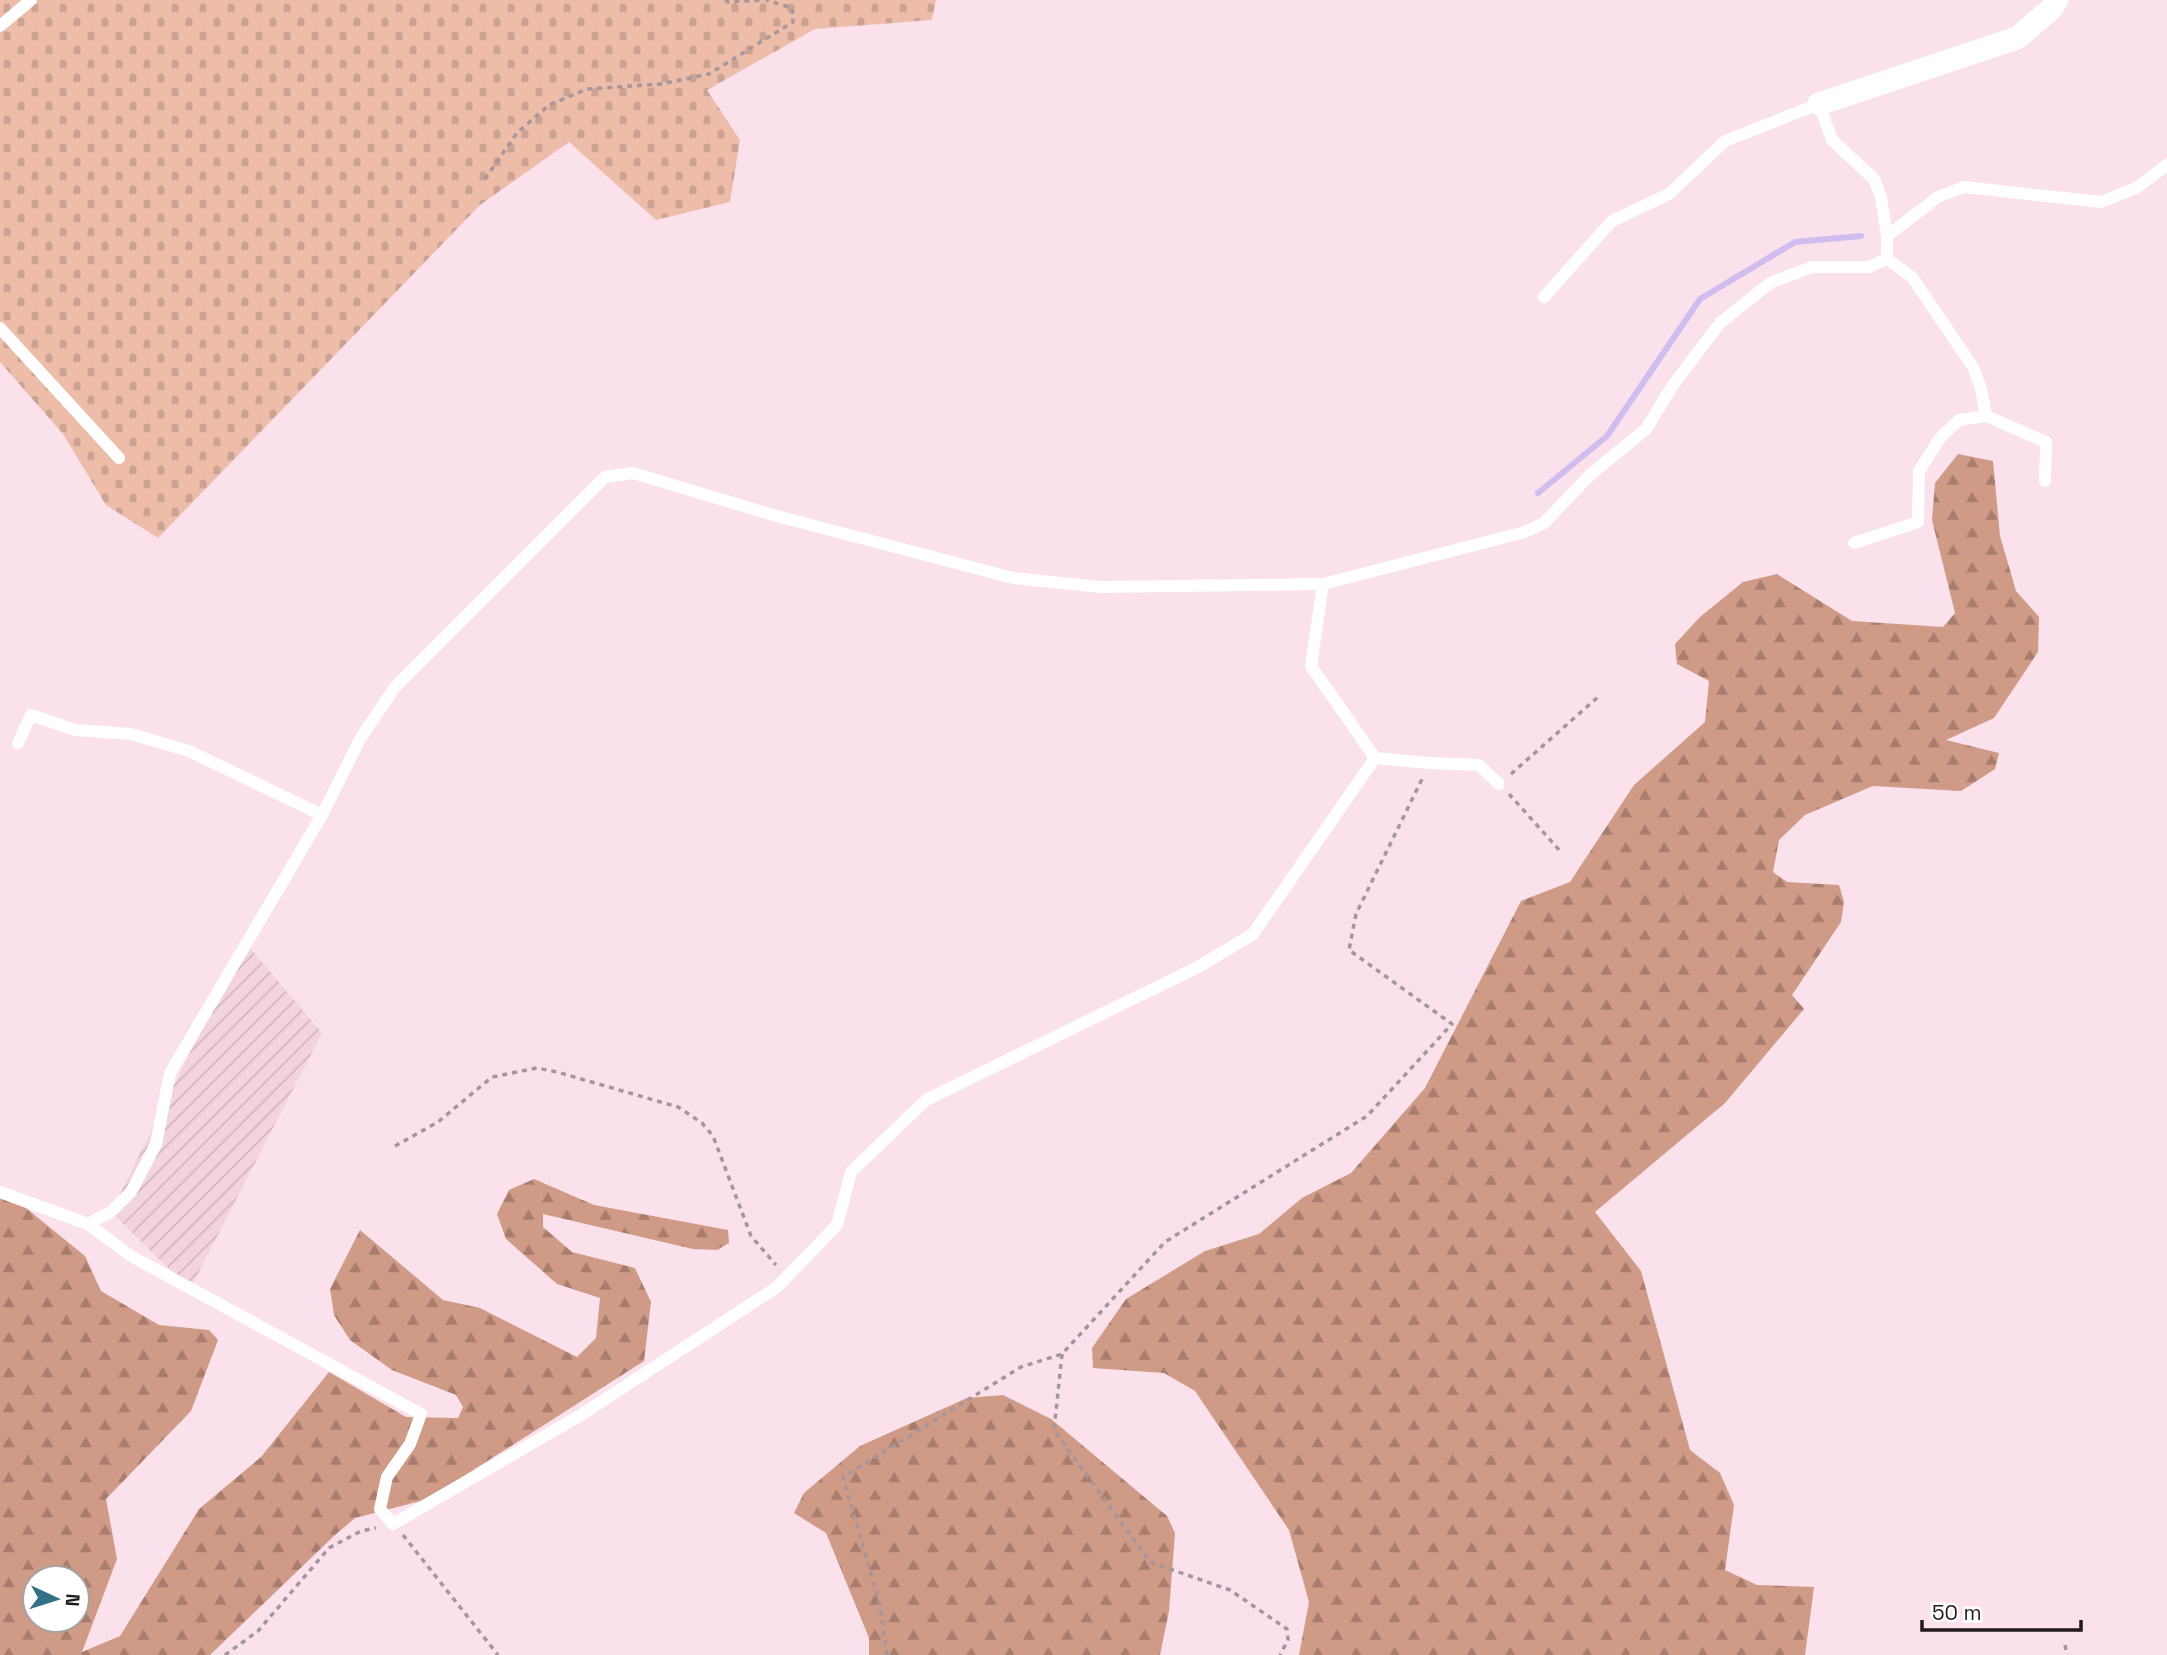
<svg xmlns="http://www.w3.org/2000/svg" width="2167" height="1655" viewBox="0 0 2167 1655" font-family="'Space Grotesk',sans-serif">
  <style>
    .industrial { fill: url(#industrial-furrows) }
    .forest { fill: url(#forest-firs); fill-rule: evenodd }
    .cemetery { fill: url(#cemetery-stones) }
    .lines { fill: none; stroke-linecap: round; stroke-linejoin: round }
    .stream { stroke: #cebdee; stroke-width: 6 }
    .path { stroke: #a7959c; stroke-width: 3.5; stroke-dasharray: 5 5; stroke-linecap: butt }
    .service { stroke: #fff; stroke-width: 12 }
    .minor { stroke: #fff; stroke-width: 23 }
  </style>
  <defs>
    <pattern id="industrial-furrows" width="10" height="10" patternUnits="userSpaceOnUse" patternTransform="scale(1.75)"><rect width="10" height="10" fill="#f4d3e0"/><path d="M-1 1l2-2M0 10L10 0M9 11l2-2" fill="none" stroke="#d1b5c0"/></pattern>
    <pattern id="forest-firs" width="22" height="20" patternUnits="userSpaceOnUse" patternTransform="scale(1.75)"><rect width="22" height="20" fill="#cf9a86"/><path d="M5 1l3.5 6h-7zM16 11l3.5 6h-7z" fill="#a87d6d"/></pattern>
    <pattern id="cemetery-stones" width="16" height="16" patternUnits="userSpaceOnUse" patternTransform="scale(1.75)"><rect width="16" height="16" fill="#eebdaa"/><path d="M2 7V4a2 2 0 0 1 4 0v3zM10 15v-3a2 2 0 0 1 4 0v3z" fill="#cca292"/></pattern>
  </defs>
  <rect width="100%" height="100%" fill="#fae1eb"/>
  <polygon class="industrial" points="245,942 322,1033 190,1289 111,1212"/>
  <g class="forest">
    <polygon points="1958,454 1993,461 2000,536 2016,591 2039,617 2038,652 1994,718 1946,740 1999,753 1995,769 1961,791 1873,786 1805,815 1779,840 1773,872 1787,882 1839,885 1844,902 1841,922 1792,995 1804,1009 1725,1103 1595,1212 1641,1271 1690,1450 1720,1473 1734,1505 1725,1570 1757,1585 1814,1587 1805,1655 1299,1655 1309,1602 1289,1530 1195,1391 1164,1373 1093,1368 1092,1348 1126,1299 1205,1251 1259,1234 1302,1198 1351,1173 1425,1088 1521,901 1570,882 1634,785 1705,722 1709,681 1677,664 1675,644 1700,617 1743,582 1777,574 1852,621 1943,627 1955,613 1932,520 1935,483"/>
    <path d="M534,1179L594,1205L728,1230L729,1243L717,1250L693,1249L543,1214V1227L572,1252L635,1268L651,1302L644,1361L428,1499L355,1518L335,1535L210,1655H0V1187L85,1256L101,1291L159,1325L209,1330L218,1340L191,1411L106,1499L117,1559L82,1652L120,1636L199,1509L261,1457L329,1372L406,1417L458,1418L463,1407L456,1395L392,1370L350,1340L334,1315L330,1289L360,1230L443,1300L480,1308L577,1357L596,1338L600,1298L557,1284L506,1239L497,1214L509,1190ZM35,1578H77V1620H35Z"/>
    <polygon points="1003,1395 1051,1419 1167,1516 1175,1533 1169,1611 1160,1655 869,1655 869,1638 826,1533 794,1513 804,1493 860,1446 967,1398"/>
  </g>
  <polygon class="cemetery" points="0,0 936,0 932,20 815,29 707,90 740,140 730,202 656,220 569,142 480,205 158,538 106,505 63,434 0,362"/>
  <g class="lines">
    <polyline class="stream" points="1538,493 1607,436 1700,299 1795,242 1861,236"/>
    <g class="path">
      <polyline points="725,0 728,2 763,0"/>
      <polyline points="485,179 517,133 549,105 587,89 661,84 709,74 793,22 792,8 766,0"/>
      <polyline points="1511,774 1598,697"/>
      <polyline points="1509,794 1561,852"/>
      <polyline points="395,1146 438,1122 492,1077 537,1068 557,1072 678,1107 702,1123 713,1136 751,1236 776,1265"/>
      <polyline points="1062,1354 1054,1430 1150,1562 1230,1590 1287,1629 1288,1640 1280,1655"/>
      <polyline points="403,1535 498,1655"/>
      <polyline points="2065,1645 2067,1655"/>
      <polyline points="225,1655 258,1631 329,1548 361,1531 376,1528"/>
      <polyline points="887,1655 880,1605 843,1477 1021,1367 1062,1354 1165,1242 1367,1116 1452,1024 1349,950 1356,914 1423,777"/>
    </g>
    <g class="service">
      <polyline points="0,26 31,0"/>
      <polyline points="1887,236 1938,197 1964,187 2101,202 2136,188 2167,165"/>
      <polyline points="0,328 119,458"/>
      <polyline points="1986,416 2046,442 2045,481"/>
      <polyline points="1854,543 1918,522 1919,471 1940,438 1959,420 1986,416 1981,389 1973,367 1912,277 1887,259"/>
      <polyline points="1323,584 1311,666 1375,758 1430,763 1479,765 1499,784"/>
      <polyline points="18,743 31,715 75,730 131,734 189,751 322,815"/>
      <polyline points="0,1192 88,1224 111,1212 131,1192 156,1144 170,1073 322,815 360,739 395,687 605,477 633,473 773,515 1013,578 1100,587 1323,584 1525,532 1544,523 1591,474 1646,429 1673,385 1720,323 1770,283 1812,267 1869,267 1887,259 1887,236 1881,197 1874,179 1832,140 1819,104 1725,141 1669,194 1612,221 1544,297"/>
      <polyline points="88,1224 131,1256 421,1414 410,1444 387,1477 380,1509 393,1524 581,1415 777,1287 837,1225 851,1172 926,1100 1200,966 1253,934 1375,758"/>
    </g>
    <polyline class="minor" points="1819,104 2017,38 2050,10 2057,0"/>
  </g>
  <g transform="translate(56 1599) rotate(94)"><circle r="33" fill="#ffffff" stroke="#a6a3a4" stroke-width="2"/>
  <path d="M0-5L12 26L0 18L-12 26Z" fill="#347087"/>
  <text y="-10" font-size="19" font-weight="bold" text-anchor="middle" fill="#21191c">N</text>
  </g>
  <path d="M1922 1620v10h159v-10" fill="none" stroke="#21191c" stroke-width="3.5"/>
  <text x="1932" y="1620" font-size="21" fill="#21191c" stroke="#ffffff" stroke-width="5" paint-order="stroke">50 m</text>
</svg>
